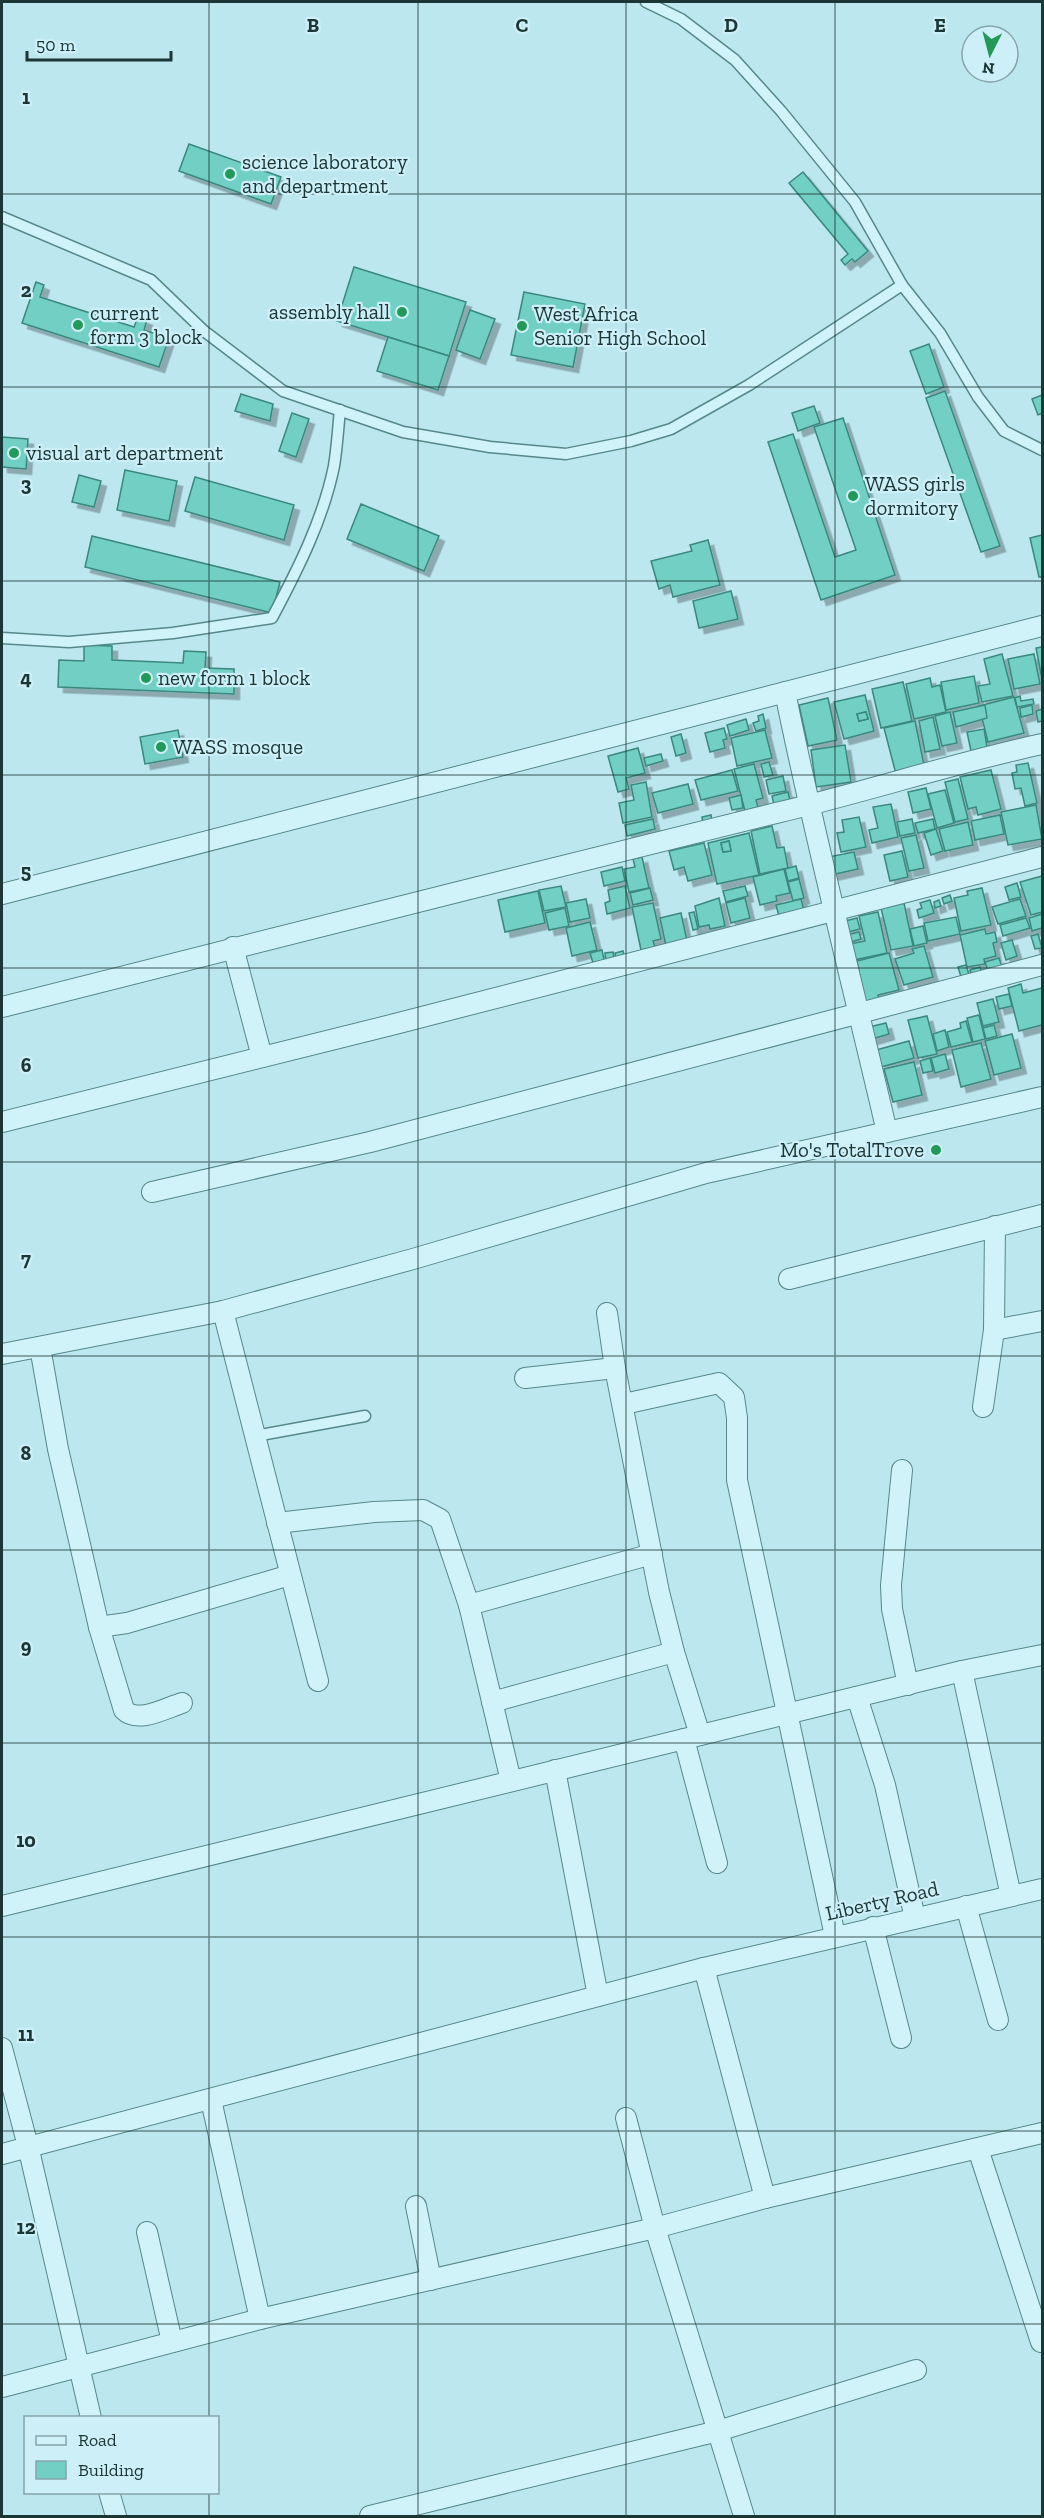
<svg xmlns="http://www.w3.org/2000/svg" width="1044" height="2518" viewBox="0 0 1044 2518" font-family="'Zilla Slab',serif">
  <style>
    .building { fill: #71cfc4; stroke: #3a887d; stroke-width: 1.5; fill-rule: evenodd; filter: url(#shadow) }
    .lines { fill: none; stroke-linecap: round; stroke-linejoin: round }
    .service-casing { stroke: #568888; stroke-width: 13 }
    .minor-casing { stroke: #568888; stroke-width: 22 }
    .service { stroke: #d0f3fa; stroke-width: 10 }
    .minor { stroke: #d0f3fa; stroke-width: 20 }
    .grid { fill: none; stroke: #1b3635; stroke-width: 1.5; stroke-opacity: 0.55 }
    .poi-dot { fill: #239959; stroke: #cdeff7; stroke-width: 2 }
    .labels { text-anchor: middle; stroke-width: 4.5; stroke-linejoin: round; paint-order: stroke }
    .poi-label { font-size: 21px; fill: #1b3635; stroke: #cdeff7; text-anchor: start }
    .street-label { font-size: 21px; fill: #1b3635; stroke: #cdeff7 }
    .grid-label { font-size: 20px; text-anchor: middle; font-weight: bold; fill: #1b3635; stroke: #cdeff7; stroke-width: 4.5; stroke-linejoin: round; paint-order: stroke }
  </style>
  <defs>
    <filter id="shadow"><feDropShadow dx="5.5" dy="5.5" stdDeviation="0" flood-color="#0004"/></filter>
  </defs>
  <rect width="100%" height="100%" fill="#bde7ef"/>
  <g class="building">
    <polygon points="189,144 281,177 271,204 179,171"/>
    <polygon points="803,172 868,251 855,262 852,259 845,265 841,260 848,254 789,183"/>
    <polygon points="354,267 466,302 449,356 337,321"/>
    <polygon points="36,282 44,285 40,297 134,327 138,317 147,320 144,330 169,338 159,367 22,323"/>
    <polygon points="524,292 585,304 573,367 511,355"/>
    <polygon points="470,310 495,319 480,359 456,350"/>
    <polygon points="388,337 449,356 438,390 377,371"/>
    <polygon points="929,344 944,387 926,394 910,351"/>
    <polygon points="945,391 1000,546 981,552 926,398"/>
    <polygon points="241,394 273,404 270,421 235,411"/>
    <polygon points="1042,395 1042,413 1038,415 1032,399"/>
    <polygon points="814,406 820,423 798,431 792,413"/>
    <polygon points="292,413 309,419 296,457 279,451"/>
    <polygon points="843,418 895,575 821,600 768,442 793,434 835,557 856,550 814,427"/>
    <polygon points="2,437 28,439 26,469 2,467"/>
    <polygon points="125,470 177,481 169,521 117,510"/>
    <polygon points="79,475 101,481 94,507 72,502"/>
    <polygon points="195,477 294,505 284,540 185,511"/>
    <polygon points="361,504 439,536 424,571 347,539"/>
    <polygon points="1042,535 1042,577 1039,577 1030,538"/>
    <polygon points="92,536 280,582 272,613 85,567"/>
    <polygon points="708,540 720,585 673,597 670,585 659,589 651,561 692,551 690,545"/>
    <polygon points="731,591 738,619 699,628 693,601"/>
    <polygon points="84,645 112,646 112,660 183,663 184,651 206,652 205,668 234,669 234,694 58,687 59,660 84,661"/>
    <polygon points="1042,647 1042,679 1036,648"/>
    <polygon points="1002,654 1013,696 982,702 978,686 990,684 984,659"/>
    <polygon points="1034,654 1040,684 1014,689 1008,659"/>
    <polygon points="974,676 979,703 946,710 941,682"/>
    <polygon points="930,678 932,687 940,685 946,712 914,719 906,684"/>
    <polygon points="903,682 912,721 881,728 872,689"/>
    <path d="M865,695L874,731L844,739L834,702ZM866,712L868,719L859,721L857,714Z"/>
    <polygon points="1020,696 1021,701 1033,699 1034,704 1017,707 1015,698"/>
    <polygon points="1014,697 1024,733 988,742 979,706"/>
    <polygon points="828,698 837,740 808,746 799,705"/>
    <polygon points="985,705 987,718 956,727 953,712"/>
    <polygon points="1032,705 1033,714 1021,717 1020,708"/>
    <polygon points="1042,709 1042,721 1038,722 1036,711"/>
    <polygon points="866,712 868,719 859,721 857,714"/>
    <polygon points="950,712 957,743 942,746 935,716"/>
    <polygon points="763,714 766,728 756,731 753,723 759,721 758,716"/>
    <polygon points="933,717 940,749 925,752 919,721"/>
    <polygon points="746,719 749,730 730,736 727,725"/>
    <polygon points="915,721 924,765 896,774 884,728"/>
    <polygon points="724,728 727,739 723,740 725,748 710,752 705,733"/>
    <polygon points="984,729 987,747 971,751 967,732"/>
    <polygon points="178,730 183,757 145,764 140,737"/>
    <polygon points="765,730 772,758 737,766 731,738"/>
    <polygon points="681,734 686,753 676,756 671,737"/>
    <polygon points="845,745 851,782 816,787 811,750"/>
    <polygon points="638,748 645,773 626,778 629,789 618,792 608,756"/>
    <polygon points="661,754 663,761 646,766 644,758"/>
    <polygon points="769,762 773,775 764,777 761,764"/>
    <polygon points="1028,763 1037,803 1025,806 1021,788 1015,789 1012,773 1017,772 1016,765"/>
    <polygon points="754,764 763,798 756,800 758,807 745,811 734,769"/>
    <polygon points="732,770 738,791 701,800 695,780"/>
    <polygon points="991,770 1001,809 978,815 976,807 968,809 960,777"/>
    <polygon points="783,776 786,791 769,794 766,780"/>
    <polygon points="958,779 968,819 955,822 945,782"/>
    <polygon points="646,782 652,817 623,823 619,803 634,800 631,785"/>
    <polygon points="688,784 693,804 658,813 652,793"/>
    <polygon points="926,788 931,809 913,813 908,792"/>
    <polygon points="945,790 954,823 937,828 928,794"/>
    <polygon points="788,792 791,805 775,809 772,796"/>
    <polygon points="741,795 743,808 732,810 729,798"/>
    <polygon points="891,804 898,837 872,843 869,830 878,828 873,807"/>
    <polygon points="1036,805 1042,839 1008,845 1001,812"/>
    <polygon points="711,815 712,822 703,824 702,817"/>
    <polygon points="1000,815 1004,834 975,840 971,821"/>
    <polygon points="859,817 866,847 841,852 837,833 844,832 842,820"/>
    <polygon points="653,819 655,829 627,836 625,825"/>
    <polygon points="912,819 915,833 900,836 897,822"/>
    <polygon points="933,819 935,829 918,833 915,823"/>
    <polygon points="968,822 973,845 945,851 939,829"/>
    <polygon points="772,826 777,848 784,847 788,868 760,874 751,831"/>
    <polygon points="936,829 943,851 931,855 924,833"/>
    <path d="M749,833L759,875L717,884L708,843ZM729,841L731,851L723,852L721,843Z"/>
    <polygon points="916,835 924,868 909,871 901,838"/>
    <polygon points="729,841 731,851 723,852 721,843"/>
    <polygon points="704,843 712,875 688,881 684,867 674,870 669,851"/>
    <polygon points="902,851 908,877 890,881 884,855"/>
    <polygon points="854,852 858,869 831,875 828,857"/>
    <polygon points="642,857 649,888 629,892 624,869 635,867 633,859"/>
    <polygon points="796,866 799,878 788,881 785,869"/>
    <polygon points="622,867 625,881 604,886 601,872"/>
    <polygon points="784,869 790,893 776,896 777,901 760,905 753,877"/>
    <polygon points="1042,876 1042,912 1031,915 1020,882"/>
    <polygon points="799,879 804,898 793,901 788,882"/>
    <polygon points="1017,883 1021,897 1009,900 1005,887"/>
    <polygon points="561,886 566,907 544,911 539,890"/>
    <polygon points="625,886 630,908 607,914 605,903 610,901 608,890"/>
    <polygon points="745,886 748,896 726,902 723,891"/>
    <polygon points="650,888 653,900 633,905 630,893"/>
    <polygon points="982,888 991,925 961,931 954,898 968,895 967,891"/>
    <polygon points="538,891 545,923 505,932 498,900"/>
    <polygon points="950,895 952,901 944,904 942,898"/>
    <polygon points="719,898 725,926 710,929 709,925 699,927 695,906"/>
    <polygon points="745,898 750,918 731,923 726,903"/>
    <polygon points="586,899 590,918 570,922 566,903"/>
    <polygon points="801,899 804,910 779,916 776,905"/>
    <polygon points="1020,899 1026,916 998,924 992,907"/>
    <polygon points="930,900 934,913 919,918 917,910 922,908 920,903"/>
    <polygon points="939,900 941,906 935,908 934,902"/>
    <polygon points="653,903 661,939 653,941 655,947 641,950 632,907"/>
    <polygon points="904,903 913,946 891,950 881,908"/>
    <polygon points="565,908 569,926 549,930 545,913"/>
    <polygon points="694,912 698,929 693,930 689,913"/>
    <polygon points="878,912 887,953 854,960 850,944 865,941 859,916"/>
    <polygon points="681,913 687,941 666,946 660,918"/>
    <polygon points="1042,914 1042,928 1032,931 1029,918"/>
    <polygon points="956,917 960,934 928,941 924,923"/>
    <polygon points="857,918 860,929 845,933 845,921"/>
    <polygon points="1026,918 1030,928 1003,936 1000,925"/>
    <polygon points="590,922 597,950 572,956 566,928"/>
    <polygon points="923,926 927,943 914,946 910,929"/>
    <polygon points="985,929 986,934 995,932 997,942 993,943 996,956 984,959 985,964 967,967 960,935"/>
    <polygon points="859,932 861,939 848,943 846,935"/>
    <polygon points="1038,934 1042,948 1035,949 1031,936"/>
    <polygon points="1012,940 1017,956 1006,960 1001,943"/>
    <polygon points="924,946 933,977 904,985 895,959 914,953 912,949"/>
    <polygon points="602,950 604,960 593,963 590,953"/>
    <polygon points="623,951 625,958 616,960 615,953"/>
    <polygon points="613,952 614,959 606,961 605,953"/>
    <polygon points="889,953 899,990 878,995 879,1000 864,1004 856,973 859,972 857,961"/>
    <polygon points="999,958 1004,973 990,977 985,962"/>
    <polygon points="966,965 970,978 962,980 958,967"/>
    <polygon points="980,967 984,978 974,981 970,970"/>
    <polygon points="1021,984 1023,993 1042,988 1042,1025 1019,1031 1008,988"/>
    <polygon points="1009,994 1012,1006 999,1009 996,997"/>
    <polygon points="993,999 999,1022 983,1026 977,1003"/>
    <polygon points="979,1015 985,1039 973,1042 967,1018"/>
    <polygon points="927,1016 937,1054 918,1058 908,1020"/>
    <polygon points="966,1021 972,1042 951,1047 947,1032 961,1028 960,1023"/>
    <polygon points="886,1023 889,1034 872,1039 869,1027"/>
    <polygon points="994,1025 997,1036 986,1039 983,1028"/>
    <polygon points="945,1030 949,1047 937,1051 933,1034"/>
    <polygon points="1012,1034 1021,1068 994,1075 985,1041"/>
    <polygon points="909,1041 914,1058 881,1067 876,1050"/>
    <polygon points="981,1043 991,1079 961,1087 952,1050"/>
    <polygon points="945,1054 949,1069 935,1073 931,1058"/>
    <polygon points="930,1058 933,1071 923,1073 920,1061"/>
    <polygon points="914,1062 922,1095 893,1102 884,1069"/>
  </g>
  <g class="lines">
    <defs>
      <g id="service">
        <polyline points="646,2 681,19 735,60 781,111 855,202 902,285 940,333 978,397 1004,431 1042,450"/>
        <polyline points="2,217 151,280 204,331 283,391 403,432 490,447 566,454 631,441 671,429 749,385 902,285"/>
        <path d="M2,638L69,642L173,633L272,618C298,569 323,520 334,466C337,448 338,429 340,410"/>
        <polyline points="255,1436 365,1416"/>
      </g>
      <g id="minor">
        <path d="M785,692C815,840 853,986 887,1132"/>
        <polyline points="2,894 1042,626"/>
        <polyline points="233,947 262,1057"/>
        <path d="M2,1007C259,941 518,877 776,813C866,792 953,763 1042,744"/>
        <polyline points="2,1122 395,1024 1042,857"/>
        <polyline points="152,1192 370,1142 1042,965"/>
        <polyline points="789,1279 1042,1215"/>
        <polyline points="223,1311 318,1681"/>
        <polyline points="607,1313 615,1368 659,1592 674,1652 700,1735"/>
        <polyline points="994,1330 1042,1321"/>
        <polyline points="40,1347 58,1449 99,1627 127,1623 290,1575"/>
        <polyline points="2,1354 223,1311 413,1259 706,1173 1042,1097"/>
        <polyline points="525,1378 615,1368"/>
        <polyline points="624,1404 719,1383 734,1397 737,1418 737,1480 835,1936"/>
        <polyline points="983,1407 994,1330 995,1226"/>
        <polyline points="902,1470 891,1585 892,1609 908,1685"/>
        <polyline points="277,1523 374,1512 423,1510 440,1519 469,1605 511,1781"/>
        <polyline points="469,1605 652,1554"/>
        <path d="M99,1627L124,1710C138,1724 166,1708 182,1703"/>
        <polyline points="962,1671 1011,1896"/>
        <polyline points="857,1697 885,1785 915,1918"/>
        <polyline points="492,1702 674,1652"/>
        <polyline points="684,1739 717,1863"/>
        <polyline points="555,1770 598,1996"/>
        <polyline points="2,1906 962,1671 1042,1655"/>
        <polyline points="966,1906 998,2020"/>
        <polyline points="873,1927 901,2038"/>
        <polyline points="704,1968 765,2198"/>
        <polyline points="2,2048 28,2146 91,2418"/>
        <polyline points="211,2100 260,2319"/>
        <polyline points="626,2118 655,2228 744,2516"/>
        <polyline points="978,2149 1041,2342"/>
        <polyline points="2,2154 704,1968 1042,1889"/>
        <polyline points="416,2206 431,2280"/>
        <polyline points="147,2232 172,2342"/>
        <polyline points="2,2387 260,2319 655,2228 765,2198 1042,2133"/>
        <polyline points="109,2492 116,2516"/>
        <polyline points="370,2516 718,2431 916,2370"/>
      </g>
    </defs>
    <use href="#service" class="service-casing"/>
    <use href="#minor" class="minor-casing"/>
    <use href="#service" class="service"/>
    <use href="#minor" class="minor"/>
  </g>
  <path class="grid" d="M209,2V2418M418,2V2516M626,2V2516M835,2V2516M2,194H1042M2,387H1042M2,581H1042M2,775H1042M2,968H1042M2,1162H1042M2,1356H1042M2,1550H1042M2,1743H1042M2,1937H1042M2,2131H1042M2,2324H1042M209,2492V2516"/>
  <g class="poi-dot">
    <circle cx="230" cy="174" r="6"/>
    <circle cx="402" cy="312" r="6"/>
    <circle cx="78" cy="325" r="6"/>
    <circle cx="522" cy="326" r="6"/>
    <circle cx="14" cy="453" r="6"/>
    <circle cx="853" cy="496" r="6"/>
    <circle cx="146" cy="678" r="6"/>
    <circle cx="161" cy="747" r="6"/>
    <circle cx="936" cy="1150" r="6"/>
  </g>
  <g class="labels">
    <g class="poi-label">
      <text x="242" y="169">science laboratory<tspan x="242" dy="24">and department</tspan></text>
      <text x="390" y="319" text-anchor="end">assembly hall</text>
      <text x="90" y="320">current<tspan x="90" dy="24">form 3 block</tspan></text>
      <text x="534" y="321">West Africa<tspan x="534" dy="24">Senior High School</tspan></text>
      <text x="26" y="460">visual art department</text>
      <text x="865" y="491">WASS girls<tspan x="865" dy="24">dormitory</tspan></text>
      <text x="158" y="685">new form 1 block</text>
      <text x="173" y="754">WASS mosque</text>
      <text x="924" y="1157" text-anchor="end">Mo's TotalTrove</text>
    </g>
    <g class="street-label">
      <text transform="translate(882 1901) rotate(-13)" y="7">Liberty Road</text>
    </g>
  </g>
  <g class="grid-label">
    <text x="313" y="32">B</text>
    <text x="522" y="32">C</text>
    <text x="731" y="32">D</text>
    <text x="940" y="32">E</text>
    <text x="26" y="104">1</text>
    <text x="26" y="297">2</text>
    <text x="26" y="491">3</text>
    <text x="26" y="685">4</text>
    <text x="26" y="878">5</text>
    <text x="26" y="1072">6</text>
    <text x="26" y="1266">7</text>
    <text x="26" y="1460">8</text>
    <text x="26" y="1653">9</text>
    <text x="26" y="1847">10</text>
    <text x="26" y="2041">11</text>
    <text x="26" y="2234">12</text>
  </g>
  <rect width="1044" height="2518" fill="none" stroke="#1b3635" stroke-width="6"/>
  <rect x="24" y="2416" width="195" height="78" fill="#cdeff7" stroke="#86a5a9" stroke-width="1.5"/>
  <rect x="36" y="2436" width="30" height="9" fill="#d0f3fa" stroke="#86a5a9" stroke-width="1.5"/>
  <text x="78" y="2446" font-size="18" fill="#1b3635">Road</text>
  <rect x="36" y="2461" width="30" height="18" fill="#71cfc4" stroke="#86a5a9" stroke-width="1.5"/>
  <text x="78" y="2476" font-size="18" fill="#1b3635">Building</text>
  <g transform="translate(990 54) rotate(186)"><circle r="28" fill="#cdeff7" stroke="#86a5a9" stroke-width="1.5"/>
  <path d="M0-4.5L10 22L0 15L-10 22Z" fill="#239959"/>
  <text y="-9" font-size="16" font-weight="bold" text-anchor="middle" fill="#1b3635">N</text>
  </g>
  <path d="M27 51v9h144v-9" fill="none" stroke="#1b3635" stroke-width="3"/>
  <text x="36" y="51" font-size="18" fill="#1b3635" stroke="#cdeff7" stroke-width="4.5" paint-order="stroke">50 m</text>
</svg>
